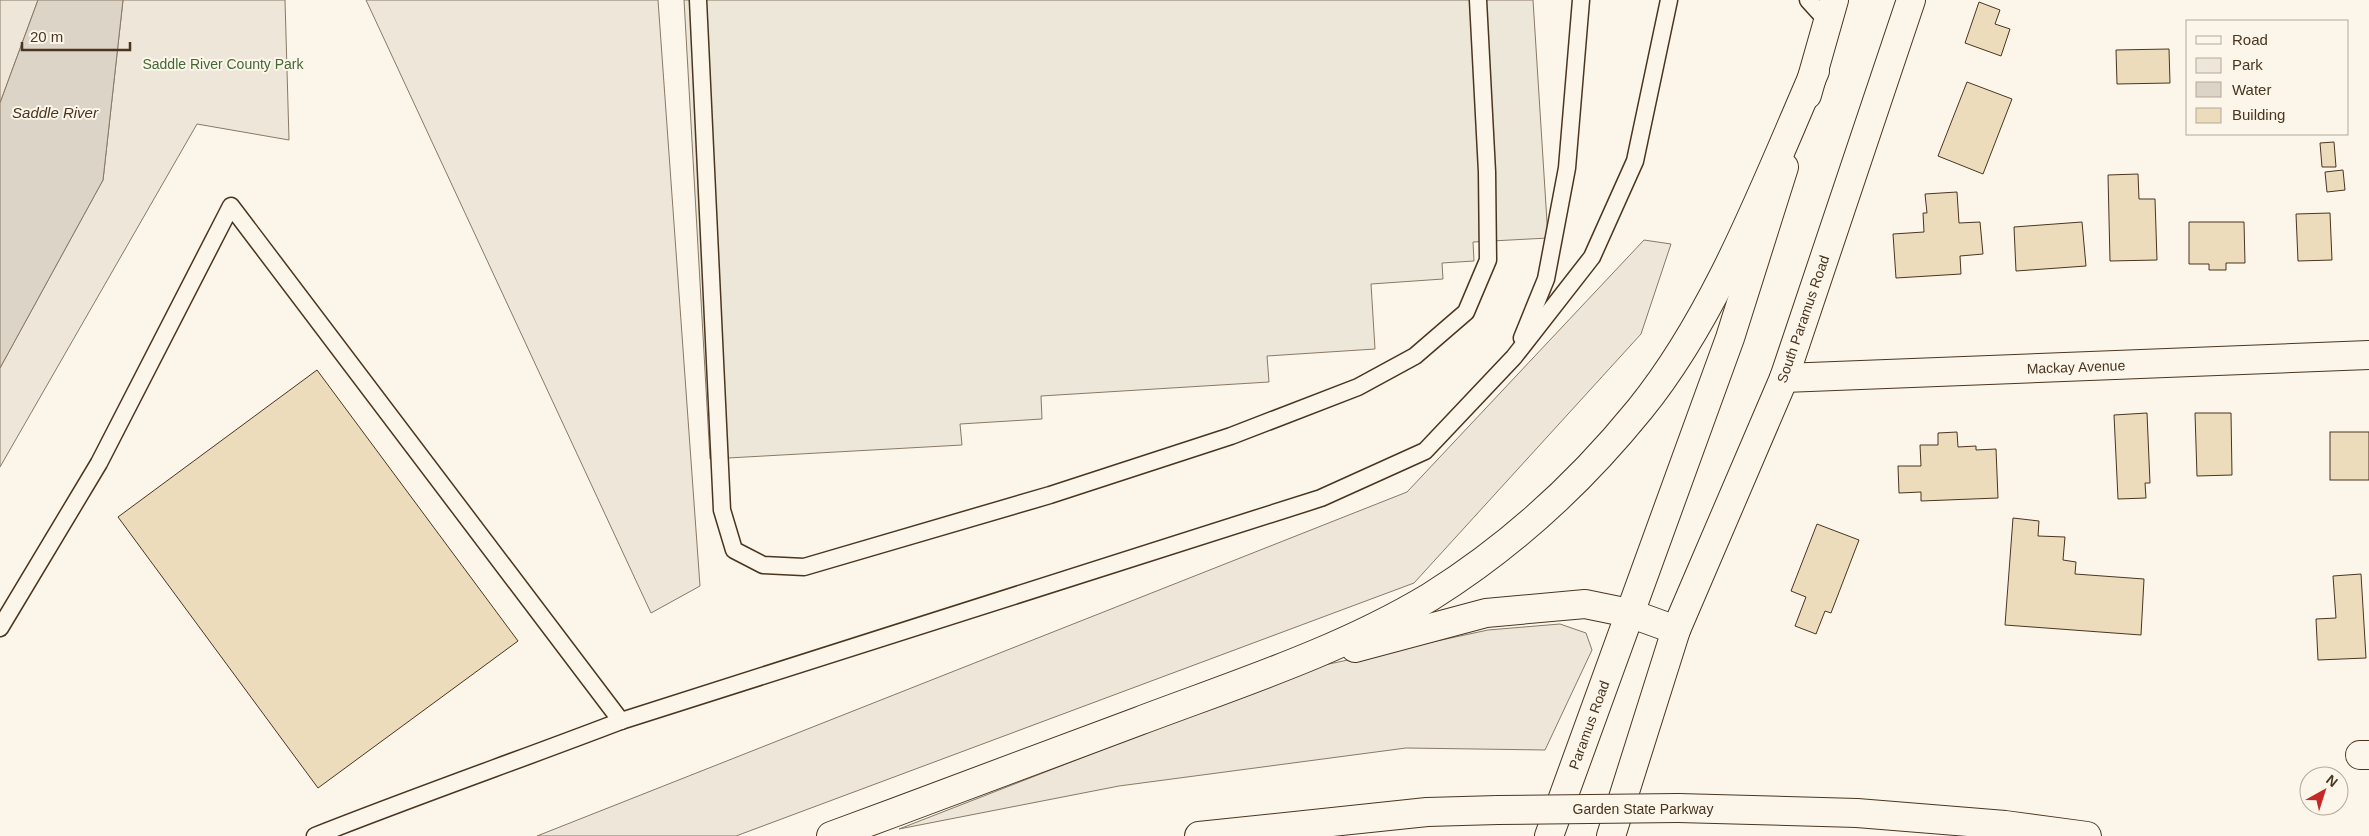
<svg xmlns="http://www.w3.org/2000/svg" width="2369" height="836" viewBox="0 0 2369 836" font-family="Arial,sans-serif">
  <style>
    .green { fill: #ede6d9; stroke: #887966 }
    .parking { fill: #ede7d9; stroke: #887966 }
    .water { fill: #dcd4c6; stroke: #887966 }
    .building { fill: #ecdcbc; stroke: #4a3520 }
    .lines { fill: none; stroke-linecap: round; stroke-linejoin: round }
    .service-casing { stroke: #4a3520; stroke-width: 19 }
    .minor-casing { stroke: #4a3520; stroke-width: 30 }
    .secondary-casing { stroke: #4a3520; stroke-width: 30 }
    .motorway-casing { stroke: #4a3520; stroke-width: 30 }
    .service { stroke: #fbf6e9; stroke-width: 16 }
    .minor { stroke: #fbf6e9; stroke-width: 28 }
    .secondary { stroke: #fbf6e9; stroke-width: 28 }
    .motorway { stroke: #fbf6e9; stroke-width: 28 }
    .motorway-bridge-casing { stroke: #4a3520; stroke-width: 30; stroke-linecap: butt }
    .motorway-bridge { stroke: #fbf6e9; stroke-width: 28 }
    .labels { text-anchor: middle; stroke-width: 4; stroke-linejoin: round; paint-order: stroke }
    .park-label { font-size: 14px; fill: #436837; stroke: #fbf6e9 }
    .street-label { font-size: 14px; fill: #4a3520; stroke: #fbf6e9 }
    .water-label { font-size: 15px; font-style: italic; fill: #4a3520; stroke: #fbf6e9 }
  </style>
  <rect width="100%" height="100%" fill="#fbf6e9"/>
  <g class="green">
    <polygon points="0,0 38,0 0,103"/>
    <polygon points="123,0 285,0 289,140 197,124 0,467 0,368 103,180"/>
    <polygon points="366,0 658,0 700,586 651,613"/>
    <polygon points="1644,240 1671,244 1641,334 1414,583 736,836 537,836 1407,492"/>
    <polygon points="1560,624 1586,633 1592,650 1545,750 1406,748 1119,786 899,829 1315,667 1488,630"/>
  </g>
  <polygon class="parking" points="684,0 1533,0 1548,238 1473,242 1474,261 1442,263 1443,279 1371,284 1375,349 1267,356 1269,382 1041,396 1042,419 960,424 962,445 710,459"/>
  <polygon class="water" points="38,0 123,0 103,180 0,368 0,103"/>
  <g class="building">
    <polygon points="1979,2 2000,10 1995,24 2010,29 2001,56 1965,43"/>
    <polygon points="2169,49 2170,83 2117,84 2116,50"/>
    <polygon points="1967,82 2012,99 1983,174 1938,156"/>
    <polygon points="2334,142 2336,167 2322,167 2320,143"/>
    <polygon points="2343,170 2345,190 2327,192 2325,172"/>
    <polygon points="2138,174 2139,199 2155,199 2157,260 2110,261 2108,175"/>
    <polygon points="1957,192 1959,223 1980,222 1983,254 1960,256 1961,274 1896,278 1893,234 1924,232 1923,213 1927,213 1925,194"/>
    <polygon points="2330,213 2332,260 2298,261 2296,214"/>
    <polygon points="2082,222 2086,266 2016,271 2014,227"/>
    <polygon points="2189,222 2244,222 2245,263 2226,263 2226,270 2209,270 2209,264 2189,264"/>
    <polygon points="317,370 518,641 318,788 118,517"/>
    <polygon points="2147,413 2150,483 2145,483 2146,498 2118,499 2114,415"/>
    <polygon points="2195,413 2231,413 2232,475 2197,476"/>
    <polygon points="1957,432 1958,447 1976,446 1976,450 1996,449 1998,498 1921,501 1921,492 1899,493 1898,466 1921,466 1920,445 1938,445 1938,433"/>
    <rect x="2330" y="432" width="39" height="48"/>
    <polygon points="2013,518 2039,521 2038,536 2065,537 2063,560 2076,562 2075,574 2144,579 2141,635 2005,625"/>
    <polygon points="1817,524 1859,540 1831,613 1825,611 1816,634 1795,626 1806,597 1791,591"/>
    <polygon points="2361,574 2366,658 2318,660 2316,619 2336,618 2333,576"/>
  </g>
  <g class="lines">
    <defs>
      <g id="service">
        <polyline points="698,0 722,510 734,550 763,565 804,567 1050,495 1231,436 1358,387 1415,356 1466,312 1488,260 1487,172 1478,0"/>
        <polyline points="1808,0 1828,22"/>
        <polyline points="1522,338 1546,279 1567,168 1581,0"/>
        <polyline points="0,628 99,463 231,206 621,721"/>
        <path d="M315,836C416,796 519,760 621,721L1321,498L1425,451L1514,357L1592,257L1635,161L1669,0"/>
      </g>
      <g id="minor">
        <polyline points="1784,378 2369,355"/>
        <polyline points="2360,755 2369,755"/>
      </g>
      <g id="secondary">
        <polyline points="1807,95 1834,0"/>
        <polyline points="1549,836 1730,338 1784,167"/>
        <polyline points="1611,836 1676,630 1784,378 1911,0"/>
      </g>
      <g id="motorway">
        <polyline points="1355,648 1486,613 1585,604 1629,613 1676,630"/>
        <polyline points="1678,808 1857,813 2005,825 2087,836"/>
        <path d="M831,836C934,798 1037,759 1139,721C1237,684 1340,651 1430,597C1510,547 1580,483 1640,409C1717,314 1766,183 1815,71"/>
        <polyline points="1199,836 1427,812 1498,810"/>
      </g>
    </defs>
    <use href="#service" class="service-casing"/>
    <use href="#minor" class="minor-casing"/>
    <use href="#secondary" class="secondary-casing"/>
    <use href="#motorway" class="motorway-casing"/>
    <use href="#service" class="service"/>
    <use href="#minor" class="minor"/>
    <use href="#secondary" class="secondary"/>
    <use href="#motorway" class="motorway"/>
    <defs>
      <polyline id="motorway-bridge" points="1498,810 1678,808"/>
    </defs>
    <use href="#motorway-bridge" class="motorway-bridge-casing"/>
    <use href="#motorway-bridge" class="motorway-bridge"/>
  </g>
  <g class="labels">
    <g class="park-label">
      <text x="223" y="69">Saddle River County Park</text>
    </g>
    <g class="street-label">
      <text transform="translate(1803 319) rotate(-71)" y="5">South Paramus Road</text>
      <text transform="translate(2076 367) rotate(-2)" y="5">Mackay Avenue</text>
      <text transform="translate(1589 725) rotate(-70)" y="5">Paramus Road</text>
      <text x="1643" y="814">Garden State Parkway</text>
    </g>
    <g class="water-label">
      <text x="55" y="118">Saddle River</text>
    </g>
  </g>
  <rect x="2186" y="20" width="162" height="115" fill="#fbf6e9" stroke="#b4a999"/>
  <rect x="2196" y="36" width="25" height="8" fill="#fbf6e9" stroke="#b4a999"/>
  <text x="2232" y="45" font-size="15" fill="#4a3520">Road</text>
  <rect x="2196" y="58" width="25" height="15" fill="#ede6d9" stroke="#b4a999"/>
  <text x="2232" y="70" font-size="15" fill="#4a3520">Park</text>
  <rect x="2196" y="82" width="25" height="15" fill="#dcd4c6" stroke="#b4a999"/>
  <text x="2232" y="95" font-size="15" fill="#4a3520">Water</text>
  <rect x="2196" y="108" width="25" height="15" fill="#ecdcbc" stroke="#b4a999"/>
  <text x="2232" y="120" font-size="15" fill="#4a3520">Building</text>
  <g transform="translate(2324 791) rotate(39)"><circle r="24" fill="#fbf6e9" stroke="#b4a999"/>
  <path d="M0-4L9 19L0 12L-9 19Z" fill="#c62828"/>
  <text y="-8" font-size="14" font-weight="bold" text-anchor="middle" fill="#4a3520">N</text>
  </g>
  <path d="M22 42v8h108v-8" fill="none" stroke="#4a3520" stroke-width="2.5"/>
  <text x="30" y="42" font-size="15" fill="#4a3520" stroke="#fbf6e9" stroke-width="4" paint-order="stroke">20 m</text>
</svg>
